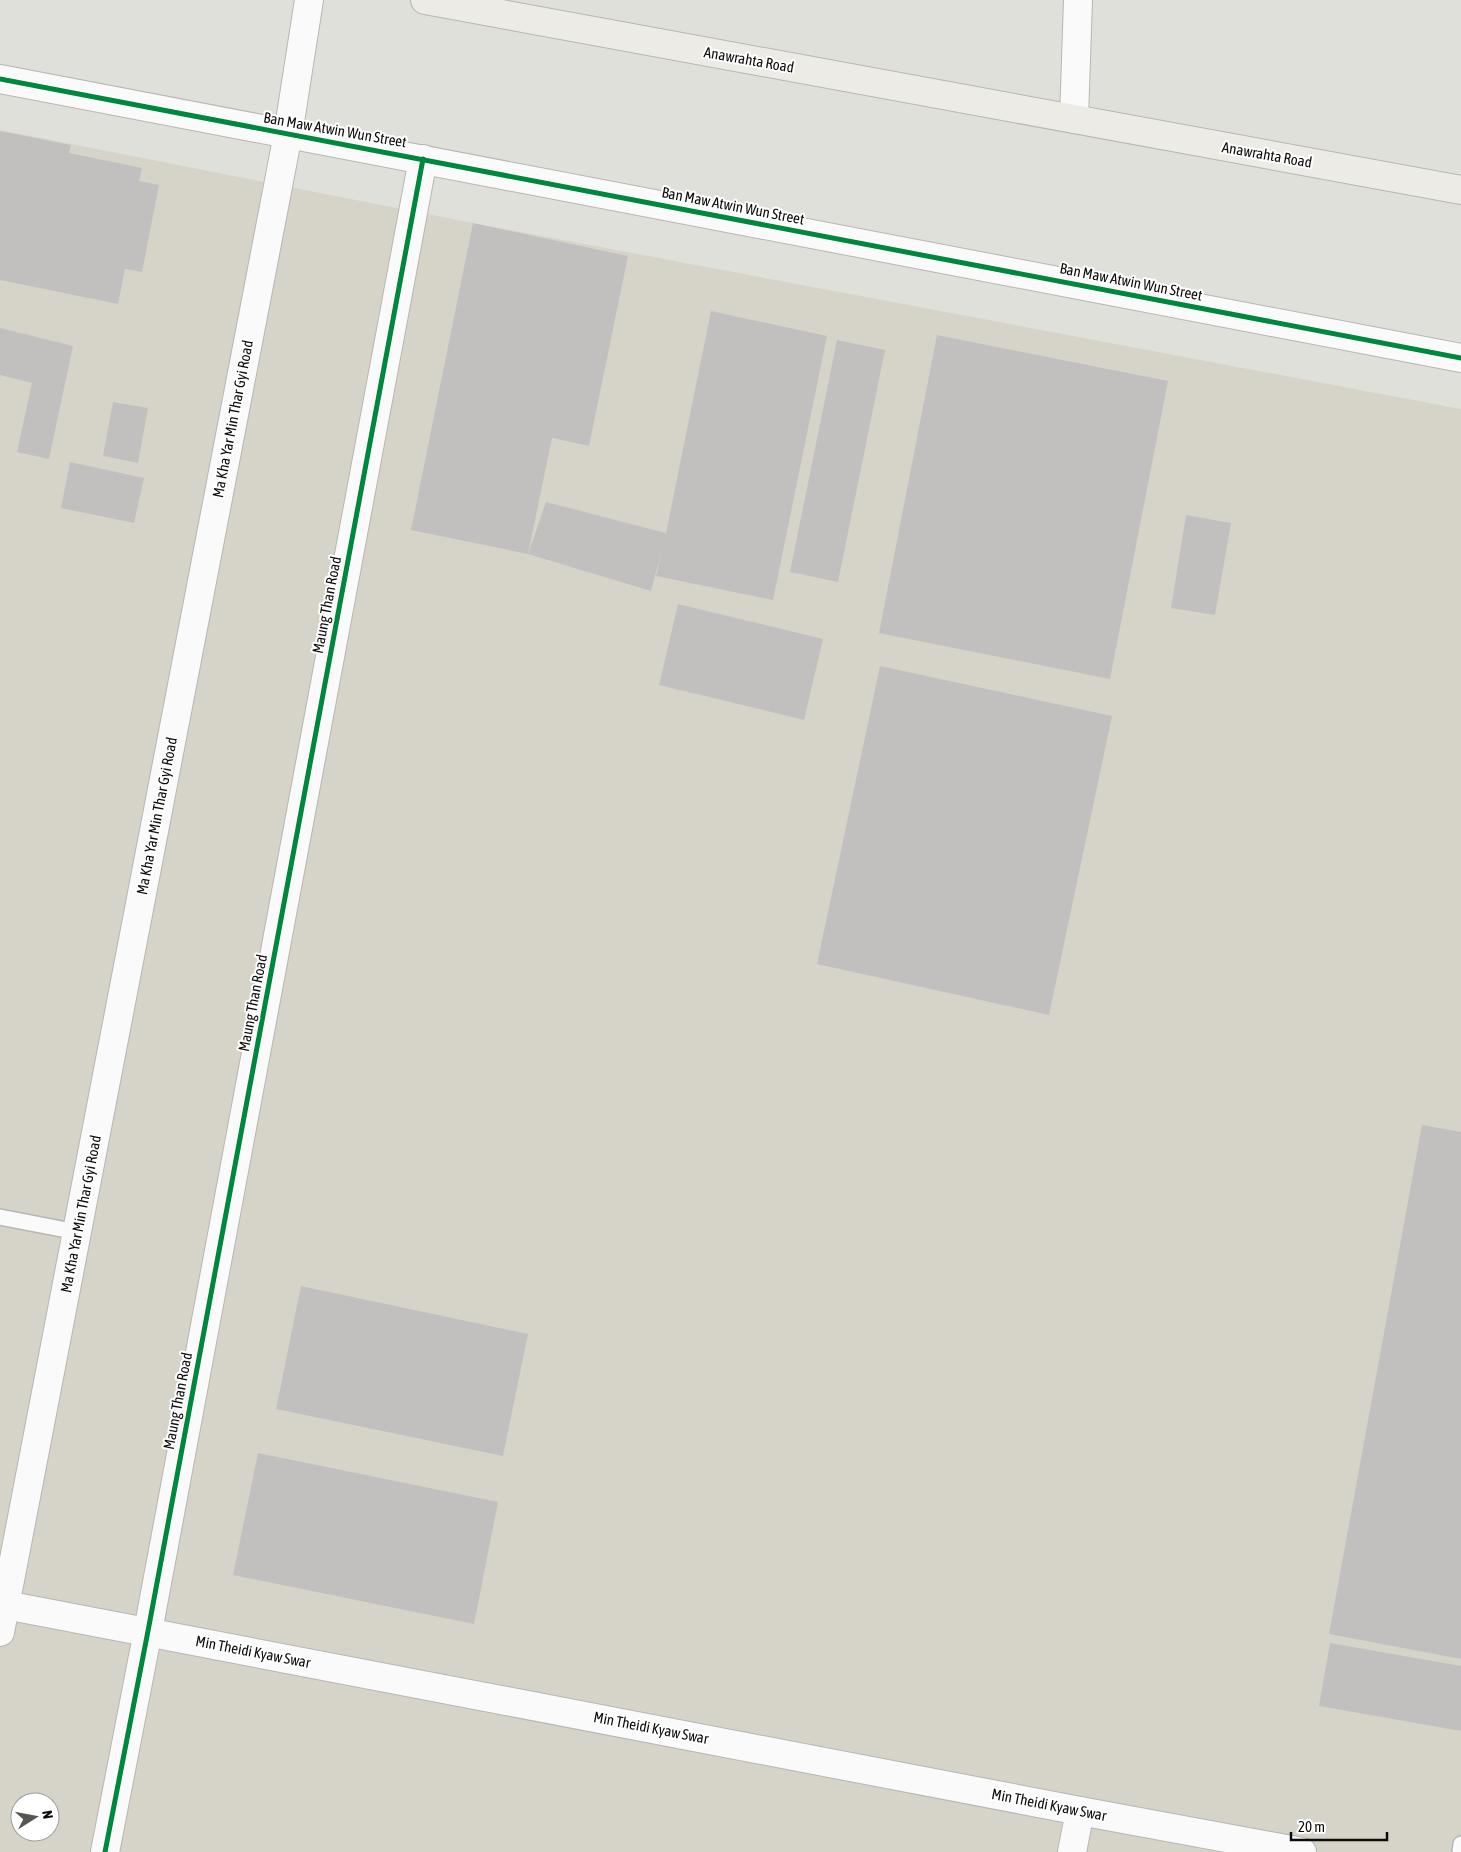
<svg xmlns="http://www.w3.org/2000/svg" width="1461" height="1852" viewBox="0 0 1461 1852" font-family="'Asap Condensed',sans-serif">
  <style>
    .built { fill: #d6d4c9; fill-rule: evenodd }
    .building { fill: #c2c0be }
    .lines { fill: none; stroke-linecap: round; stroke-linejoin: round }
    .lane-casing { stroke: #b6b6b2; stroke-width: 18 }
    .street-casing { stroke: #b6b6b2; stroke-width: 30 }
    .secondary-casing { stroke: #b6b6b2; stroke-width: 30 }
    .lane { stroke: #fafafa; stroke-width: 15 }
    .street { stroke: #fafafa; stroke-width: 28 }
    .secondary { stroke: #edebe6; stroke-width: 28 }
    .cycleway-casing { stroke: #fff; stroke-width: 8 }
    .cycleway { stroke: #00873e; stroke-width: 5 }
    .labels { text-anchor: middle; stroke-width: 4; stroke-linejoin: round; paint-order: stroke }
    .street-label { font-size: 15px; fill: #0d0c0a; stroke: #fff }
  </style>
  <rect width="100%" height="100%" fill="#e0e0db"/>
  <path class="built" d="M0,130L473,223L1461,409V1852H0ZM20,1802H50V1832H20Z"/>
  <g class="building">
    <polygon points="0,131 71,145 69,153 142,168 139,181 159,185 142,272 125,269 118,304 0,280"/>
    <polygon points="473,223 628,256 589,446 552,438 528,554 411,530"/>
    <polygon points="711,311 827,336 773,600 656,576 662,550 651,591 528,554 546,502 666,533"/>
    <polygon points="0,328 73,346 49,459 17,452 32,383 0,375"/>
    <polygon points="937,335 1168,381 1110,679 879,633"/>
    <polygon points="837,340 885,350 838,582 790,572"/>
    <polygon points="113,402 148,408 138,463 103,456"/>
    <polygon points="70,462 144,478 134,523 61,508"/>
    <polygon points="1186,515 1231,523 1215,615 1171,608"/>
    <polygon points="678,604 823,639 804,720 659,685"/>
    <polygon points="880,666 1112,716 1049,1015 817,964"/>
    <polygon points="1422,1125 1461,1132 1461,1659 1329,1634"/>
    <polygon points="301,1286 528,1334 503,1456 276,1409"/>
    <polygon points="258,1453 498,1502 474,1624 233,1575"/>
    <polygon points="1330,1643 1461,1666 1461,1731 1319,1706"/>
  </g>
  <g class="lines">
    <defs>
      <g id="lane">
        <polyline points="0,1217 77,1232"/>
        <polyline points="1460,1852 1461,1844"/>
      </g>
      <g id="street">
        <polyline points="0,79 1461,358"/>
        <polyline points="1074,119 1078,0"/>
        <polyline points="0,1604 1080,1811 1302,1852"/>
        <polyline points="0,1632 288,134 309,0"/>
        <polyline points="105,1852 148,1631 423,159"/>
        <polyline points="1072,1852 1080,1811"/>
      </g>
      <polyline id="secondary" points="425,0 1461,190"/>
    </defs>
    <use href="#lane" class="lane-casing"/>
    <use href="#street" class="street-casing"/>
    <use href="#secondary" class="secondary-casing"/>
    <use href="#lane" class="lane"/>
    <use href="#street" class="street"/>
    <use href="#secondary" class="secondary"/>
    <defs>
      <g id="cycleway">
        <polyline points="0,79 1461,358"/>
        <polyline points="105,1852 148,1631 423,159"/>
      </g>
    </defs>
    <use href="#cycleway" class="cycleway-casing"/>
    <use href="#cycleway" class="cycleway"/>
  </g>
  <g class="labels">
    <g class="street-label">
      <text transform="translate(749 60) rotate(10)" y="5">Anawrahta Road</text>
      <text transform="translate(335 130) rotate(10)" y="5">Ban Maw Atwin Wun Street</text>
      <text transform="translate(1267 155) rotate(10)" y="5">Anawrahta Road</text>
      <text transform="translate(733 206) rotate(11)" y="5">Ban Maw Atwin Wun Street</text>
      <text transform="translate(1131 282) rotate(11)" y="5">Ban Maw Atwin Wun Street</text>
      <text transform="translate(233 419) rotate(-79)" y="5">Ma Kha Yar Min Thar Gyi Road</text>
      <text transform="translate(327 605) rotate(-79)" y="5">Maung Than Road</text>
      <text transform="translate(157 816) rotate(-79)" y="5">Ma Kha Yar Min Thar Gyi Road</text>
      <text transform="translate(253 1003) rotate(-79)" y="5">Maung Than Road</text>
      <text transform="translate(81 1214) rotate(-79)" y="5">Ma Kha Yar Min Thar Gyi Road</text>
      <text transform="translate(178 1401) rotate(-79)" y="5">Maung Than Road</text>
      <text transform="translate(253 1652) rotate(11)" y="5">Min Theidi Kyaw Swar</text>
      <text transform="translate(651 1728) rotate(11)" y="5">Min Theidi Kyaw Swar</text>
      <text transform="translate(1049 1805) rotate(11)" y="5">Min Theidi Kyaw Swar</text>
    </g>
  </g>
  <g transform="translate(35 1817) rotate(79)"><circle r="24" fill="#ffffff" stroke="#9e9e9d"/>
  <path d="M0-4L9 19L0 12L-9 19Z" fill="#575653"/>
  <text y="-8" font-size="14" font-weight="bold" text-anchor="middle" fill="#0d0c0a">N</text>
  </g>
  <path d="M1291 1832v8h96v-8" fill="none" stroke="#0d0c0a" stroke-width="2.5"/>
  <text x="1298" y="1832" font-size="15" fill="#0d0c0a" stroke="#ffffff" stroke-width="4" paint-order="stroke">20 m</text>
</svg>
